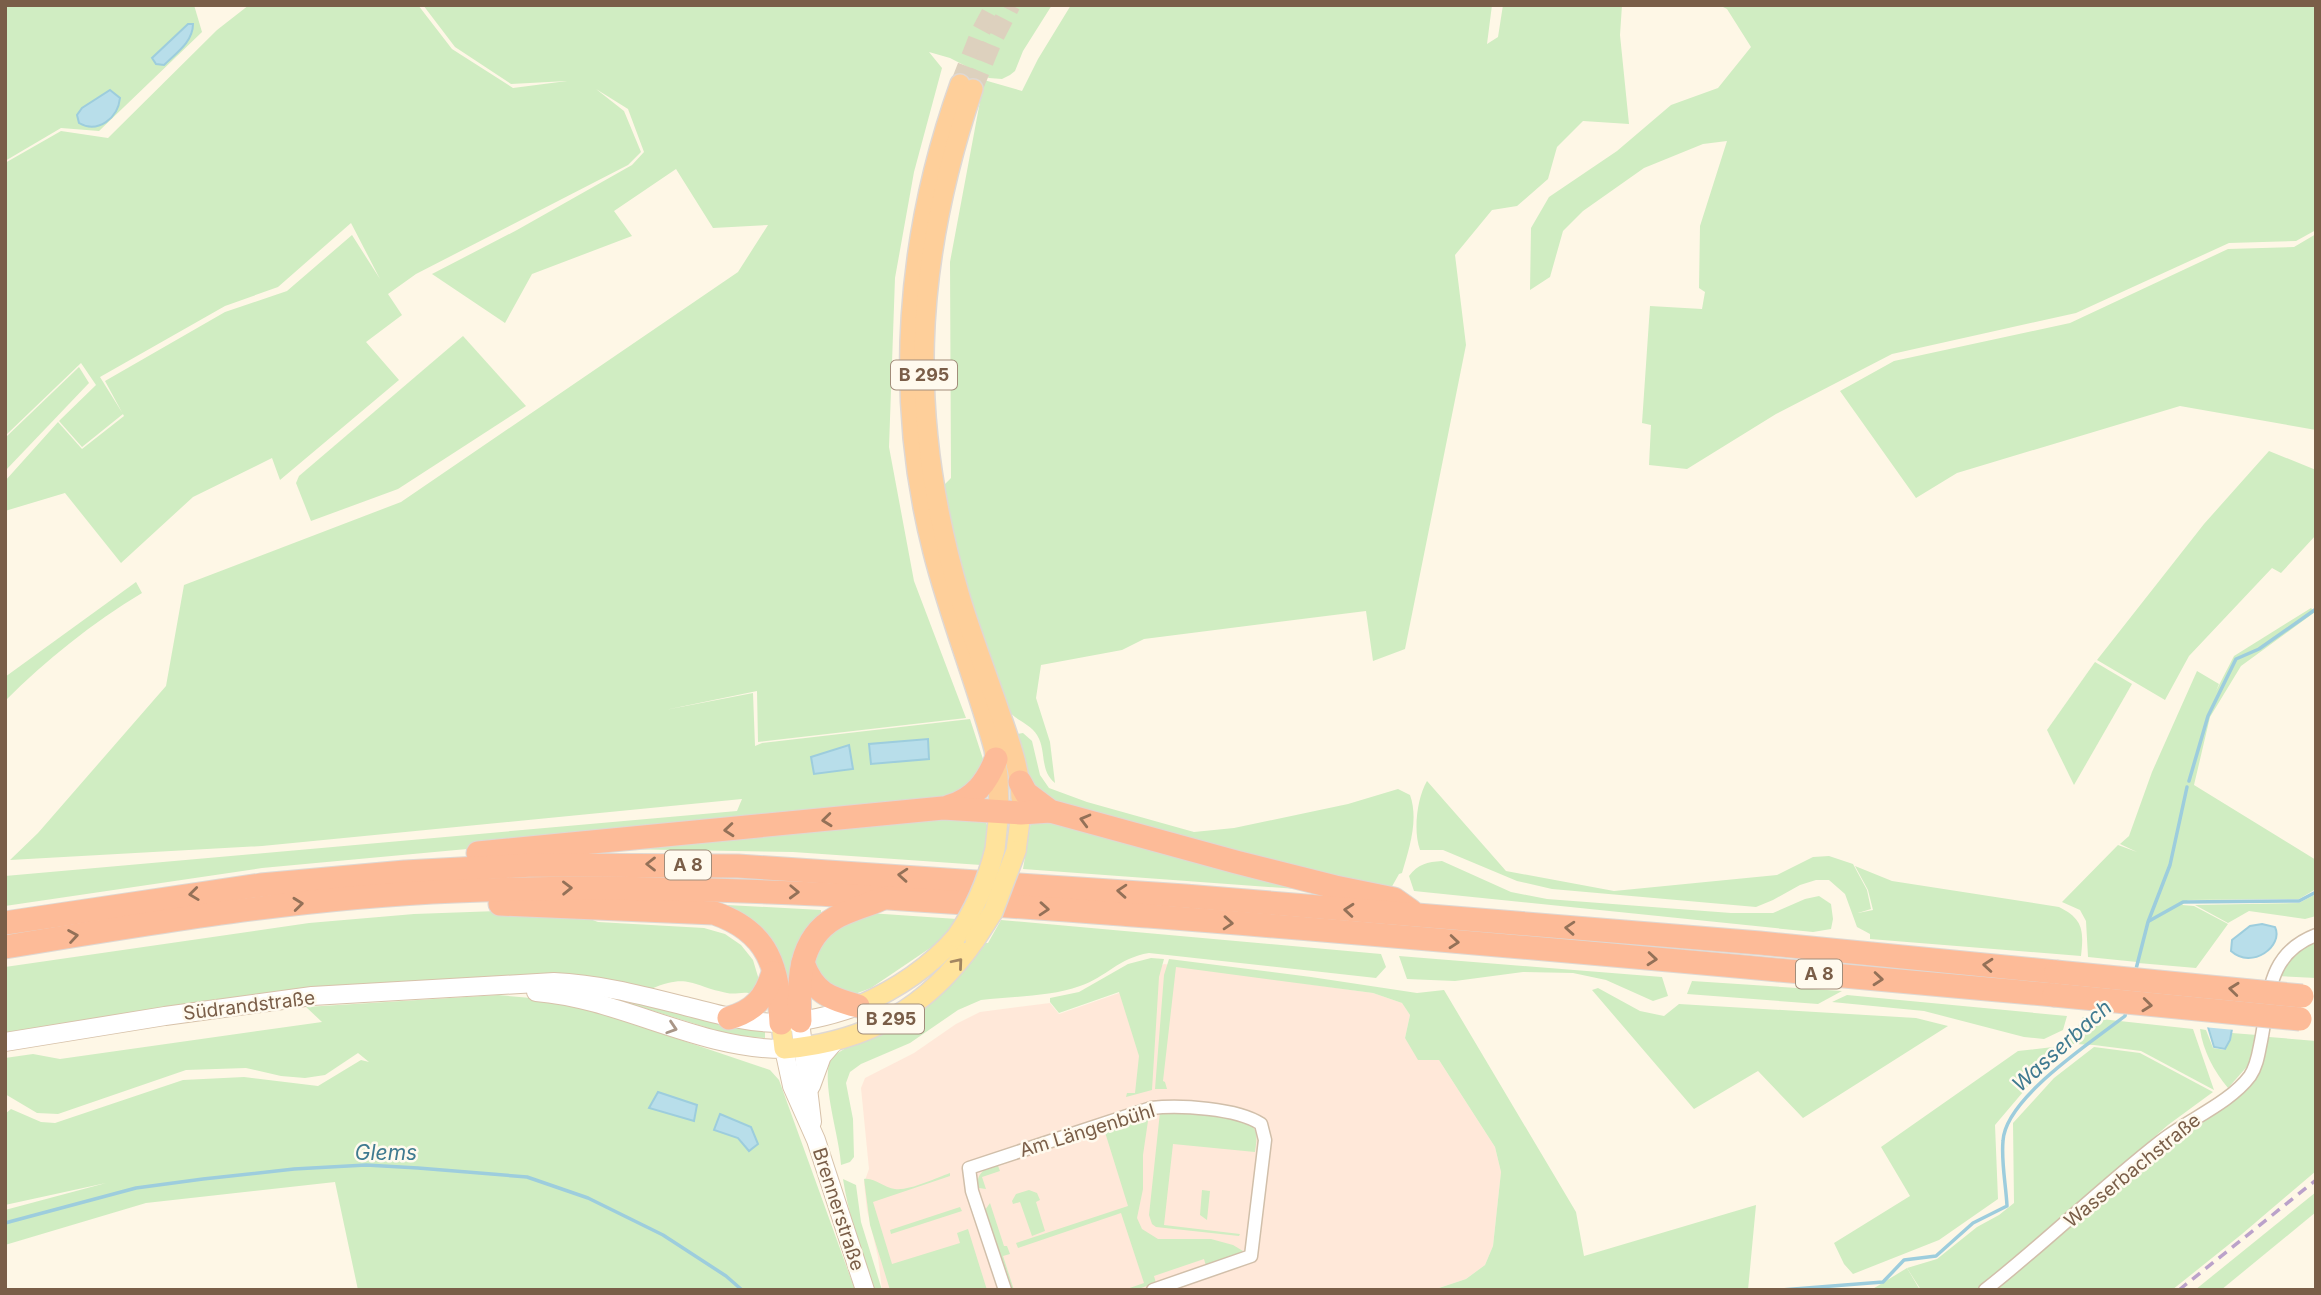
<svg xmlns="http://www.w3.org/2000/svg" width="2321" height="1295" viewBox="0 0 2321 1295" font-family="Inter,sans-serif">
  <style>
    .commercial { fill: #ffe8d9 }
    .green { fill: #d0edc2 }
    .water { fill: #b8deea; stroke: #9dcddd; stroke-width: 2 }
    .pier { fill: #fef7e6 }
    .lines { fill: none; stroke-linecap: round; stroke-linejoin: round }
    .stream { stroke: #9dcddd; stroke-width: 3.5 }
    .trunk-tunnel { stroke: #ddd1be; stroke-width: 19; stroke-dasharray: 19 10; stroke-linecap: butt }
    .minor-casing { stroke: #d1bfaa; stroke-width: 15 }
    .secondary-casing { stroke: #d7c2aa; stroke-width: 20 }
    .primary-casing { stroke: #dfd8d3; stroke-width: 22 }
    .trunk-casing { stroke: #dfd8d3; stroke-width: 22 }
    .motorway-casing { stroke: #dfd8d3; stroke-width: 25 }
    .minor { stroke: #fff; stroke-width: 12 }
    .secondary { stroke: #fff; stroke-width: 18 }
    .primary { stroke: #ffe39c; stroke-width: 19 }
    .trunk { stroke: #fecf9a; stroke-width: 19 }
    .motorway { stroke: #fdbb98; stroke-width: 23 }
    .rail { stroke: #bba2ca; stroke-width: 3.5; stroke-dasharray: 10 7; stroke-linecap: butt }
    .primary-bridge-casing { stroke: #dfd8d3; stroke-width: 22; stroke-linecap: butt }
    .motorway-bridge-casing { stroke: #dfd8d3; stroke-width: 25; stroke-linecap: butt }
    .primary-bridge { stroke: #ffe39c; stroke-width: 19 }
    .motorway-bridge { stroke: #fdbb98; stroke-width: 23 }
    .oneway { stroke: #947158 }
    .oneway2 { stroke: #a28661 }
    .oneway3 { stroke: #a99688 }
    .labels { text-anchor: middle; stroke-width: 5; stroke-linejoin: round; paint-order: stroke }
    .shield { fill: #fffaee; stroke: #a28d7a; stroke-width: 2 }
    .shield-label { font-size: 18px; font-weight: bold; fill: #7a5e48 }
    .street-label { font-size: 19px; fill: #7a5e48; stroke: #fffaee }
    .water-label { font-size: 21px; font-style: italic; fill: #3f7a90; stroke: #fffaee }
  </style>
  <rect width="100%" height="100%" fill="#fef7e6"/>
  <polygon class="commercial" points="1164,964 1373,993 1402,1003 1410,1015 1405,1038 1439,1060 1495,1147 1501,1172 1493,1246 1485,1265 1466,1279 1433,1290 882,1290 878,1257 867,1210 864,1183 869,1169 861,1088 865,1078 914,1053 956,1024 980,1012 1050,1003 1059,1014 1119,993"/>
  <g class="green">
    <polygon points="5,5 194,5 202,32 99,131 61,128 5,161"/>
    <polygon points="249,5 418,5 452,49 513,88 567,81 511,84 455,47 423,5 1052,5 1023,51 1015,71 1010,75 1002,79 989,78 950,58 929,52 942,68 914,172 895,278 889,447 914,581 966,718 758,742 757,691 665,710 753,693 755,746 762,743 970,719 984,762 965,796 595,837 262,868 5,906 5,876 737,811 742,799 262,846 10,860 38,833 166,686 184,585 401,502 738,272 768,225 713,228 676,169 614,211 632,236 532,274 505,323 432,274 517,230 632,165 644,152 628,109 596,89 624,111 641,152 628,165 416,274 388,294 402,315 366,342 399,380 280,480 272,458 193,497 121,563 65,493 5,511 5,481 58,422 82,449 124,416 105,381 225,312 287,291 352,235 380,279 351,223 278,287 225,306 100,377 123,414 82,447 59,421 96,385 81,363 5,436 5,163 61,131 108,138 217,30"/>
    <path d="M1071,5H1492L1487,44L1498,37L1503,5H1622L1620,35L1629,124L1583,121L1557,147L1548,179L1517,206L1492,210L1455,255L1466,345L1405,649L1373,661L1366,611L1144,639L1122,650L1041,665L1036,698L1050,742L1055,783C1039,770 1047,751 1037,735C1030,723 1014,720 1006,708C998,695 995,676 990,662C970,605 957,546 941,488L951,478L950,262L984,80L1022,91L1038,59Z"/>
    <polygon points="1719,5 2316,5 2316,230 2296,241 2229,243 2076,313 1892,354 1776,414 1687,469 1649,465 1651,425 1642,423 1650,306 1702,309 1705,292 1699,288 1700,226 1727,141 1703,144 1644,168 1583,211 1563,231 1550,277 1530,290 1531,228 1549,197 1617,151 1671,105 1718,88 1751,47 1727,9"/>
    <polygon points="2316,234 2316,430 2180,406 1957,473 1916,498 1840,391 1894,361 2070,323 2228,249 2294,247"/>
    <polygon points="463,336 526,406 398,489 311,521 296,483 299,476"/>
    <polygon points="79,367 89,383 5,471 5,438"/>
    <polygon points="2269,451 2316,470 2316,535 2281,573 2272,568 2189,656 2165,700 2097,660 2204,524"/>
    <path d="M136,582L142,593C92,623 46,660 5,701V677Z"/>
    <polygon points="2311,608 2315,612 2241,666 2210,717 2194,785 2316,860 2316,889 2299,899 2188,900 2182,905 2194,906 2228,924 2196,968 2138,963 2147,923 2137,962 2088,957 2086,921 2080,910 2062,902 2118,845 2137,852 2120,844 2129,836 2152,772 2197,671 2219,684 2216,691 2234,656"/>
    <polygon points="2095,662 2132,684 2074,785 2047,730"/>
    <path d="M1023,733L1032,741L1040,775L1049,788L1087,802L1194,832L1234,828L1348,804L1398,789L1410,795C1419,820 1409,849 1402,873L1399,874L1390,890L1057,806L1028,780L1017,734Z"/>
    <path d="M1427,781L1506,871L1614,891L1777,875L1813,857L1829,856L1853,864L1867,890L1871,909L1858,913L1873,910L1868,890L1855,866L1892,881L2059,907C2083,919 2084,930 2081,956L1870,939V934L1857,927L1845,894L1829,880H1816L1800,885L1773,900L1756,907L1552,889L1517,881L1443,850H1420C1413,831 1417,798 1427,781Z"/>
    <polygon points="1032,815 1324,891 1023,869"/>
    <path d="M941,816L984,820C995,833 984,850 981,865L793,852L617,849Z"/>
    <path d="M1442,861L1511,892L1547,899L1731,913H1773L1805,899L1819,896L1831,904L1833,919L1831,929L1813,932L1414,891L1409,876C1418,864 1427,862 1442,861Z"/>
    <polygon points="2316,894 2316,916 2305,919 2249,911 2228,923 2195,905 2299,903"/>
    <polygon points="727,905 821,910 821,922 794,1009"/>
    <path d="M498,911L582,916L598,922L704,928L725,934L741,945L753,960L759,980L754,995C745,990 737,995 727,993C691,986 689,973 651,989L385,986L5,1033V967L309,923L414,914Z"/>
    <polygon points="869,913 957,919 942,940 871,988 855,994 824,989 812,954 830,927"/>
    <path d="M1001,920L1381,954L1386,967L1376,978L1149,953C1118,958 1107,977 1080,986C1049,997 1013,996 981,1000L958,1010L910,1043L861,1064L850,1072L846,1083L853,1119L854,1157L850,1162L841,1165C840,1137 820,1082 831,1057L948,987L971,963L986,943H988Z"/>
    <polygon points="2316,938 2316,978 2276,976 2286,958"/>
    <polygon points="1399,956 1662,977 1668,996 1653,1001 1606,980 1573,973 1523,972 1455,981 1407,979"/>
    <polygon points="1151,958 1164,959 1159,977 1152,1090 1126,1097 1127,1093 1135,1093 1139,1056 1119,992 1059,1013 1050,1002 1050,998 1079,992 1128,964"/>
    <polygon points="1169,959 1311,977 1417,993 1444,990 1576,1212 1584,1256 1756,1205 1748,1290 1433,1290 1466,1279 1485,1265 1493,1246 1501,1172 1495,1147 1439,1060 1418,1060 1405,1038 1410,1015 1402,1003 1373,993 1176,967 1163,1081 1165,1082 1167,1089 1155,1089 1164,975"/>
    <polygon points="1692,981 1842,991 1818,1004 1687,994"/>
    <polygon points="1598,988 1640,1011 1664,1016 1679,1004 1916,1018 1948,1026 1803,1118 1758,1071 1694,1109 1592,990"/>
    <polygon points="589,991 765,1031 765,1038 731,1035 628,1003 589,994"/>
    <polygon points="498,995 554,1000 613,1017 770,1070 779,1080 855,1290 358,1290 335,1182 146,1203 5,1245 5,1210 106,1183 5,1205 5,1114 11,1109 41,1122 55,1123 183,1080 244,1077 318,1086 361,1060 369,1062 358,1053 325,1075 305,1078 281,1076 246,1068 186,1070 58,1114 37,1113 5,1094 5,1058 33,1054 60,1059 322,1022 306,1007"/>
    <polygon points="1847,995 2067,1016 2063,1030 2044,1039 2024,1037 1924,1011 1832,1002"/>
    <polygon points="2083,1017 2193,1029 2214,1090 2141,1051 2094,1045 2056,1043 2074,1033"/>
    <path d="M2200,1029L2206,1030L2213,1048L2225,1050L2232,1033L2257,1035L2252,1061L2228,1088C2214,1071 2203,1051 2200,1029Z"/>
    <polygon points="2269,1037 2316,1041 2316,1171 2242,1234 2172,1290 1991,1290 2261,1064"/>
    <polygon points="2062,1046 1995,1125 1998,1199 1939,1240 1853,1274 1844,1264 1834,1243 1910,1196 1881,1147 2018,1051"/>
    <polygon points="2094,1047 2140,1053 2213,1092 2168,1125 1992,1279 1977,1290 1921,1290 1907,1268 1937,1259 1977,1227 1999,1215 2014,1203 2013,1123 2054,1078"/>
    <path d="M1160,1112C1179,1113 1240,1115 1252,1126C1259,1133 1256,1144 1255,1152L1173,1144L1164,1225L1240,1234L1239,1236L1156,1227L1152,1224L1149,1215Z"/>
    <polygon points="1149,1114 1143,1155 1143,1189 1137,1218 1142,1229 1158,1239 1211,1239 1233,1245 1243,1251 1241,1254 1206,1266 1204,1259 1154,1276 1156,1283 1135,1290 1124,1290 1144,1283 1121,1213 1018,1248 1016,1243 1128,1206 1104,1129"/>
    <path d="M997,1163L1000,1171L982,1177L986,1189L979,1188C974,1174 986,1168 997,1163Z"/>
    <path d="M950,1173V1176L873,1202L892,1264L960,1243L957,1233L968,1229L987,1290H890L870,1225L864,1179C874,1177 884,1188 895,1189C909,1191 936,1178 950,1173Z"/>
    <path d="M843,1179L856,1185L861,1222L882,1290H875C862,1253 849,1218 843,1179Z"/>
    <polygon points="1029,1190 1037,1193 1040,1200 1036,1202 1045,1231 1032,1236 1020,1202 1013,1204 1012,1201 1016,1194"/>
    <polygon points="1202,1190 1210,1191 1207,1220 1200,1215"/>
    <polygon points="2316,1192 2316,1212 2221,1290 2195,1290"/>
    <polygon points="990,1203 1004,1246 1007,1246 1010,1254 1003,1256 1014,1290 1011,1290 985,1210"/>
    <polygon points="960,1207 962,1211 891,1234 890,1230"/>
    <polygon points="1907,1268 1920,1290 1871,1290"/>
  </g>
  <g class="water">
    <path d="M188,24H193C193,42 176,53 164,65L156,64L152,58Z"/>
    <path d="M110,90L120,98C118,118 98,134 79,123L77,115L82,108Z"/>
    <polygon points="928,739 929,759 871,764 869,744"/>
    <polygon points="849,745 853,769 814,774 811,757"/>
    <path d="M2262,924L2275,927C2284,946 2252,970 2231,951L2232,940L2250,926Z"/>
    <polygon points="2205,1017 2232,1029 2230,1040 2225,1049 2214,1047"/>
    <polygon points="658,1092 697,1105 694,1121 649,1108"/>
    <polygon points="720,1114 751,1127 758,1144 749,1151 738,1138 714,1130"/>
  </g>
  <polygon class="pier" points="2213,998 2227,1001 2235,1015 2235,1030 2203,1027 2202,1017 2210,999"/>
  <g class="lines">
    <g class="stream">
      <polyline points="2189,781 2208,716 2236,659 2259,649 2316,609"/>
      <polyline points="2149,921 2183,902 2299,901 2316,892"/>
      <polyline points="2135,973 2148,922 2170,865 2187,787"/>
      <polyline points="5,1223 136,1188 203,1179 294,1169 366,1165 418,1168 527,1177 588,1198 663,1235 726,1276 742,1290"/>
      <path d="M1781,1290L1883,1282L1904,1260L1936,1256L1973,1223L2007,1206C2006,1185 2001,1162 2003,1141C2005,1098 2092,1042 2125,1016L2126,1011"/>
    </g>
    <g class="trunk-tunnel">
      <polyline points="960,84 980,33 995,5"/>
      <polyline points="973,89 993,40 1011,5"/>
    </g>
    <defs>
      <g id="minor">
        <path d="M1005,1290L972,1191L969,1168L1151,1108C1180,1105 1237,1108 1261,1124L1265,1140L1251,1256L1153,1290"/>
        <path d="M1985,1290C2045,1243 2100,1189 2160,1142C2187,1120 2229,1104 2250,1076C2256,1067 2258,1057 2260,1046C2270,1001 2264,955 2316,935"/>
      </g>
      <g id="secondary">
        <path d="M536,992C622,999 697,1049 784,1049L792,1086L816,1140L865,1290"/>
        <polyline points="800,1021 812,1122"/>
        <path d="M5,1042L165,1016L312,996L554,982C599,984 641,995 685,1006C716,1014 747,1023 780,1023C806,1022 833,1015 858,1006"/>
        <polyline points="811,1086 822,1056 835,1041"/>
      </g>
      <g id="primary">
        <polyline points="995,849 999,811"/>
        <polyline points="1016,851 1021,813"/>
        <path d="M858,1006C895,990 929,968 956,937"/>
        <path d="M781,1023L784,1049C867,1042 928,1008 975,940"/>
      </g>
      <g id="trunk">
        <path d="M960,84C906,235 893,396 933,552C950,619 976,683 994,749L998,776L999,811"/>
        <path d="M973,89C913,267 907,419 961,600C973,639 988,677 1001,716C1010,742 1020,769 1021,798"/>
      </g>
      <g id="motorway">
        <polyline points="1020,782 1026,793 1050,811 1236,862 1335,887 1394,899 1411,911"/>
        <path d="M950,806C974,799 987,782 996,759"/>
        <polyline points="478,853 943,808 1021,813 1050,811"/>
        <path d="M500,904L714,913C770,932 778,968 781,1023"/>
        <polyline points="5,923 261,885 405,872 533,865 738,866 1185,896 1760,943 2056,972"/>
        <path d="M5,947C155,922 305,897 456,891C688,881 917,899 1148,916C1450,939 1752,968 2054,995"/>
        <path d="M803,963C814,993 829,998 858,1006"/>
        <path d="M729,1018C754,1011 765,998 773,973"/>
        <path d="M800,1021C798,983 798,939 835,918C849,910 866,906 881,899"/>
      </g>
    </defs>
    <use href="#minor" class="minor-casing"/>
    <use href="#secondary" class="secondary-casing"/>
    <use href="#primary" class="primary-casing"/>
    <use href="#trunk" class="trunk-casing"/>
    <use href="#motorway" class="motorway-casing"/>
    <use href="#minor" class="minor"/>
    <use href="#secondary" class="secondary"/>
    <use href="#primary" class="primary"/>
    <use href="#trunk" class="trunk"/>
    <use href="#motorway" class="motorway"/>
    <polyline class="rail" points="2179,1290 2316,1180"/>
    <defs>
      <g id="primary-bridge">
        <path d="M956,937C975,910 987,881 995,849"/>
        <polyline points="975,940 993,912 1016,851"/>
      </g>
      <g id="motorway-bridge">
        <polyline points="2056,972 2302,996"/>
        <polyline points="2054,995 2300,1019"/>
      </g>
    </defs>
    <use href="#primary-bridge" class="primary-bridge-casing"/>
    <use href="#motorway-bridge" class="motorway-bridge-casing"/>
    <use href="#primary-bridge" class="primary-bridge"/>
    <use href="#motorway-bridge" class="motorway-bridge"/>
  </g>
  <defs><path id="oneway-chevron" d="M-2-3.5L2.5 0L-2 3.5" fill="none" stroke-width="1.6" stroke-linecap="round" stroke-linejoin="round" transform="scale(1.75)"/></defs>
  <g class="oneway">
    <use href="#oneway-chevron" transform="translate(827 820) rotate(174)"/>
    <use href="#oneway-chevron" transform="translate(1085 820) rotate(-165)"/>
    <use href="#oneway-chevron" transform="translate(729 830) rotate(175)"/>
    <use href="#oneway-chevron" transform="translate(651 864) rotate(-180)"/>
    <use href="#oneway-chevron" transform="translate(903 875) rotate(-176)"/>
    <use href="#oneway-chevron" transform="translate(567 888) rotate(-1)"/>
    <use href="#oneway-chevron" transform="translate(1122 891) rotate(-176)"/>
    <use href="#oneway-chevron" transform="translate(794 892) rotate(2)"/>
    <use href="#oneway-chevron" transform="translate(194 894) rotate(173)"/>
    <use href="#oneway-chevron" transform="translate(298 904) rotate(-6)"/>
    <use href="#oneway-chevron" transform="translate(1044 909) rotate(4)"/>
    <use href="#oneway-chevron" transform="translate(1349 910) rotate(-175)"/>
    <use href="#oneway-chevron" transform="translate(1228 923) rotate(4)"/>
    <use href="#oneway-chevron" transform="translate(1570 928) rotate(-176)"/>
    <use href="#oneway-chevron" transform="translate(73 936) rotate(-9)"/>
    <use href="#oneway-chevron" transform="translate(1454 942) rotate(5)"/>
    <use href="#oneway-chevron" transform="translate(1652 959) rotate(5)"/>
    <use href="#oneway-chevron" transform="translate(1988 965) rotate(-175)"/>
    <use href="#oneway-chevron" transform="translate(1878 979) rotate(5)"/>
    <use href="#oneway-chevron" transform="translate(2234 989) rotate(-174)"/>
    <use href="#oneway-chevron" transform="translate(2147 1005) rotate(6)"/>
  </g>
  <use class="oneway2" href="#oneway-chevron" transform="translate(958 963) rotate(-50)"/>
  <use class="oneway3" href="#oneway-chevron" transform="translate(672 1028) rotate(18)"/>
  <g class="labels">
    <g class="shield">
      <rect x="891" y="360.5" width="66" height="29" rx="5"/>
      <rect x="665" y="850.5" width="46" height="29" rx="5"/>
      <rect x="1796" y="959.5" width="46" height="29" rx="5"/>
      <rect x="858" y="1004.5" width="66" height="29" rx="5"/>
    </g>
    <g class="shield-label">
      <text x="924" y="381">B 295</text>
      <text x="688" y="871">A 8</text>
      <text x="1819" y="980">A 8</text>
      <text x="891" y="1025">B 295</text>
    </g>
    <g class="street-label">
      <text transform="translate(249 1005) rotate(-7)" y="7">Südrandstraße</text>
      <text transform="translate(1087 1130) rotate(-17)" y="7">Am Längenbühl</text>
      <text transform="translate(2132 1170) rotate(-39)" y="7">Wasserbachstraße</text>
      <text transform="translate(839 1209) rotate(72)" y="7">Brennerstraße</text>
    </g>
    <g class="water-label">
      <text transform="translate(2062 1046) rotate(-42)" y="7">Wasserbach</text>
      <text x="386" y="1160">Glems</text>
    </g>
  </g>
  <rect width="2321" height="1295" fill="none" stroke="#7a5e48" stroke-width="14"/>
</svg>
